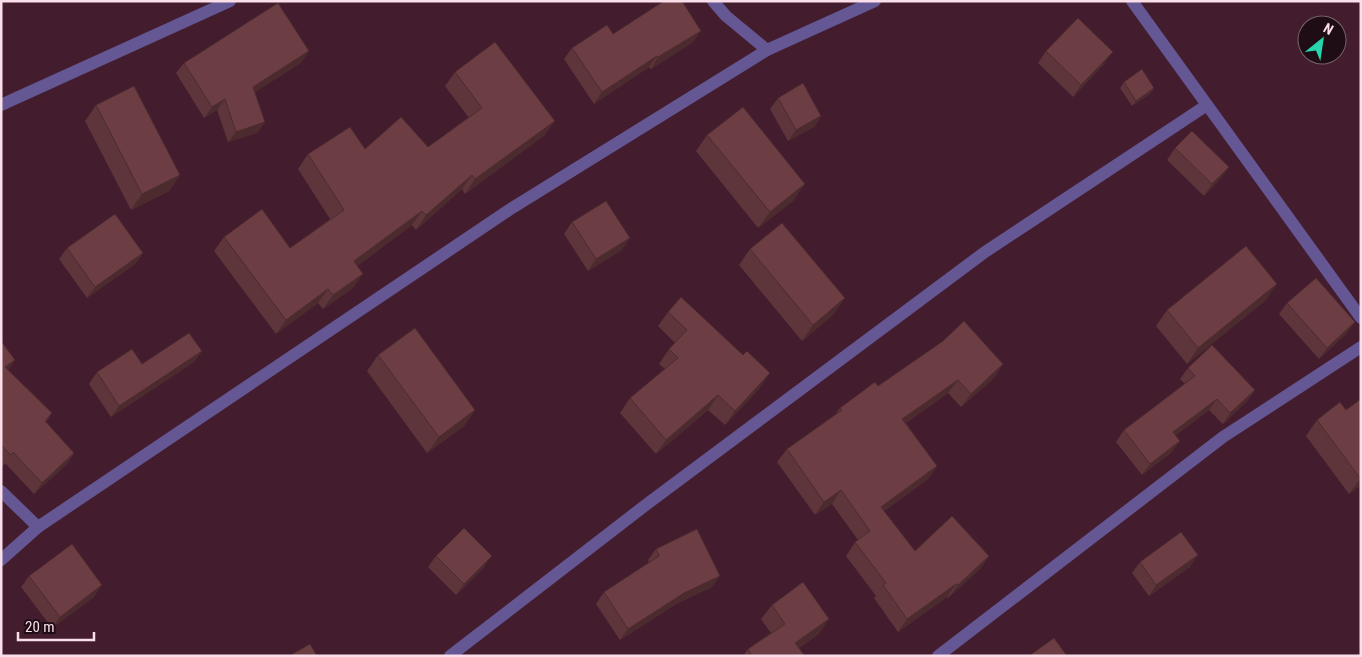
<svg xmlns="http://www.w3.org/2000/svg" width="1362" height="657" viewBox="0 0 1362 657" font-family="'Roboto Condensed',sans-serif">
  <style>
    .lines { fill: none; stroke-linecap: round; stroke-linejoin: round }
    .minor { stroke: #645793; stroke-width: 12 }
    .wall { fill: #5d353a }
    .shaded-wall { fill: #4c2b2f }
    .building { fill: #6c3e43; stroke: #4c2b2f }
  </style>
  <rect width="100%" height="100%" fill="#431c2e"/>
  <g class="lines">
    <g class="minor">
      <polyline points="713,1 726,16 767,50"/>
      <polyline points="1132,1 1361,318"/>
      <polyline points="1,105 230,1"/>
      <polyline points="1,491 38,527"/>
      <polyline points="1,560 38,527 509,210 767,50 875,1"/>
      <polyline points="450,656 647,504 985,252 1207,105"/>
      <polyline points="938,656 1223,437 1361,347"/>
    </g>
  </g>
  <g class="wall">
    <polygon points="693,42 651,69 649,67 594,104 564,59 572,48"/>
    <polygon points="1046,51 1105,63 1073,97 1038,63"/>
    <polygon points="302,62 255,92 265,122 257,133 228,142 217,110 204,118 176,73 184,63"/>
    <polygon points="455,72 545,135 465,194 462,189 416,230 412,225 357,266 353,288 323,309 318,303 276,334 214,251 224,237 290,248 330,219 298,169 308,154 365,149 428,147 469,118 445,86"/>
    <polygon points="1124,82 1154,88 1150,94 1132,106 1120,88"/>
    <polygon points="778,98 821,116 814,127 788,141 770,109"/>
    <polygon points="96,105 180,175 169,191 131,210 85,121"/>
    <polygon points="707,135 794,200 758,228 696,151"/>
    <polygon points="1175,148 1229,167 1221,178 1204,196 1167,160"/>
    <polygon points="572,222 622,250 588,271 564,234"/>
    <polygon points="67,248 143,253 135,264 87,298 59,259"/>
    <polygon points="750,249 834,314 802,341 739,265"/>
    <polygon points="1266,300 1187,364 1156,326 1167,310"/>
    <polygon points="1287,303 1347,333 1319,359 1279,314"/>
    <polygon points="668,312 760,388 725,425 708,410 656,454 620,413 630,398 665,369 659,364 669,349 675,343 658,326"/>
    <polygon points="1,341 15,360 8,370 52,413 46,422 74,453 67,464 34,494 5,463 3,466 1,464"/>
    <polygon points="202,351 194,362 111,417 89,384 97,372 142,364"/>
    <polygon points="378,355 475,410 464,426 427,453 367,371"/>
    <polygon points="1003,364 994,378 961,407 948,393 906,423 937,466 928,479 884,511 915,551 989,556 980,569 948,598 947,597 898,632 874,598 876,596 846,556 855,542 858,540 832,504 815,515 777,462 787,449 835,415 840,408 878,386"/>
    <polygon points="1188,368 1255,390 1247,401 1223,424 1209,410 1176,435 1172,452 1142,475 1116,442 1124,430 1185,384 1180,379"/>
    <polygon points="1361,399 1361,485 1349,494 1306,436 1317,420 1346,410"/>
    <polygon points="656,549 712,587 676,604 620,640 596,604 604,592 649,563 648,560"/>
    <polygon points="436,556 484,567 456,595 428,567"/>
    <polygon points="1140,562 1190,567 1149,596 1132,573"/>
    <polygon points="29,576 94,597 52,628 21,587"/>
    <polygon points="772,605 819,634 799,648 805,656 743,656 748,649 771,633 761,619"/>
  </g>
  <g class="shaded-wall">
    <polygon points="701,31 693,42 651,69 658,57"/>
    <polygon points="309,51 302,62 246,98 253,87"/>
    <polygon points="1113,52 1105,63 1073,97 1081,85"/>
    <polygon points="657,56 649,67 594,104 602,92"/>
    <polygon points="1154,88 1150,94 1132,106 1136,101"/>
    <polygon points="225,99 217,110 204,118 212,107"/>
    <polygon points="821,116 814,127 788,141 796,130"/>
    <polygon points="555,121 545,135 465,194 475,179"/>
    <polygon points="265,122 257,133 228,142 236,132"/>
    <polygon points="1229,167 1221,178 1204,196 1212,184"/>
    <polygon points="180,175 169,191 131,210 142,194"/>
    <polygon points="472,175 462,189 416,230 426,215"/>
    <polygon points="805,184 794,200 758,228 770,212"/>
    <polygon points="422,211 412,225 344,275 354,261"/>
    <polygon points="630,238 622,250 588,271 596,259"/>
    <polygon points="143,253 135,264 87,298 95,287"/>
    <polygon points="363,274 353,288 323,309 333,295"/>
    <polygon points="1277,284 1266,300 1187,364 1198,348"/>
    <polygon points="328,289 318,303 276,334 286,320"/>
    <polygon points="845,298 834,314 802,341 813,325"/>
    <polygon points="1355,322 1347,333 1319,359 1327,348"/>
    <polygon points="202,351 194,362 111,417 119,406"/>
    <polygon points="15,360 7,371 5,367"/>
    <polygon points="1003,364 994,378 961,407 971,394"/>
    <polygon points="770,373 760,388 725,425 735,411"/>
    <polygon points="958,380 948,393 893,432 902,419"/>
    <polygon points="1255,390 1247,401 1223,424 1230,413"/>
    <polygon points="718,395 708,410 656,454 666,440"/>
    <polygon points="1217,399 1209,410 1165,443 1173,432"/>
    <polygon points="475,410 464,426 427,453 439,437"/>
    <polygon points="1180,441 1172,452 1142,475 1150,464"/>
    <polygon points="74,453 67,464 34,494 42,483"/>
    <polygon points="937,466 928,479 871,520 881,507"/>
    <polygon points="1361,478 1361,485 1349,494"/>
    <polygon points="841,490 832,504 815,515 824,502"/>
    <polygon points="1198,555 1190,567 1149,596 1156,585"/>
    <polygon points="492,556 484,567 456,595 464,584"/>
    <polygon points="989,556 980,569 948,598 958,585"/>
    <polygon points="720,576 712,587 676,604 620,640 628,629 684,593"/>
    <polygon points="956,584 947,597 898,632 907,619"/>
    <polygon points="102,585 94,597 52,628 60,617"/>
    <polygon points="829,619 819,634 787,656 795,643"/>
  </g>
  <g class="building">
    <polygon points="664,1 682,1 701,31 658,57 657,56 602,92 572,48 607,25 613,34"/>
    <polygon points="278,3 309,51 253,87 265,122 236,132 225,99 212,107 184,63"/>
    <polygon points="1078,18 1113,52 1081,85 1046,51"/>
    <polygon points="495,42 555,121 475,179 472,175 426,215 422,211 354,261 363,274 333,295 328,289 286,320 224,237 262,209 290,248 344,210 308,154 350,127 365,149 401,117 428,147 482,108 455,72"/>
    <polygon points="1142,69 1154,88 1136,101 1124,82"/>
    <polygon points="803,83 821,116 796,130 778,98"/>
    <polygon points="134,86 180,175 142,194 96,105"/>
    <polygon points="743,107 805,184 770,212 707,135"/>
    <polygon points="1192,131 1229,167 1212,184 1175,148"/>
    <polygon points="606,201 630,238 596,259 572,222"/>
    <polygon points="115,214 143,253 95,287 67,248"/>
    <polygon points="782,223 845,298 813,325 750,249"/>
    <polygon points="1246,246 1277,284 1198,348 1167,310"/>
    <polygon points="1316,278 1355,322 1327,348 1287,303"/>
    <polygon points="681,297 743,355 747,351 770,373 735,411 718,395 666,440 630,398 678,358 669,349 687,330 668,312"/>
    <polygon points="964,321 1003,364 971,394 958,380 902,419 937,466 881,507 915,551 952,516 989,556 958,585 956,584 907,619 883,585 886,583 855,542 870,531 841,490 824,502 787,449 842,410 840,408 875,382 878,386 943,341"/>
    <polygon points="415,328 475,410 439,437 378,355"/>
    <polygon points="189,333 202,351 119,406 97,372 132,349 142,364"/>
    <polygon points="1,341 15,360 5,367 52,413 45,421 74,453 42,483 13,452 11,455 1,445"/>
    <polygon points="1212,345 1255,390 1230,413 1217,399 1173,432 1180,441 1150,464 1124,430 1195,376 1188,368"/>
    <polygon points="1361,399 1361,478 1360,478 1317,420 1340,402 1346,410"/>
    <polygon points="464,528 492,556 464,584 436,556"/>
    <polygon points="697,529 720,576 684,593 628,629 604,592 659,556 656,549"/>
    <polygon points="1181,532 1198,555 1156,585 1140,562"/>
    <polygon points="72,544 102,585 60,617 29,576"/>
    <polygon points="803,582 829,619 795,643 805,656 752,656 748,649 785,624 772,605"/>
    <polygon points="1054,638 1067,656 1029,656"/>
    <polygon points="310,644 317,656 289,656"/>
  </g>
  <rect width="1362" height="657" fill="none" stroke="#fadfea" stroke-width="5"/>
  <g transform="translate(1322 40) rotate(30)"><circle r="24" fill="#1f0d15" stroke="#77616a"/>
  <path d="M0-4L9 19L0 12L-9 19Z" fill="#25d5ae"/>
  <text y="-8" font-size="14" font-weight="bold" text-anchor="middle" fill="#fadfea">N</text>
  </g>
  <path d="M18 632v8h76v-8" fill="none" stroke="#fadfea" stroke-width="2.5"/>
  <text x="25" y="632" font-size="15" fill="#fadfea" stroke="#1f0d15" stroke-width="4" paint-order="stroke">20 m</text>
</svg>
